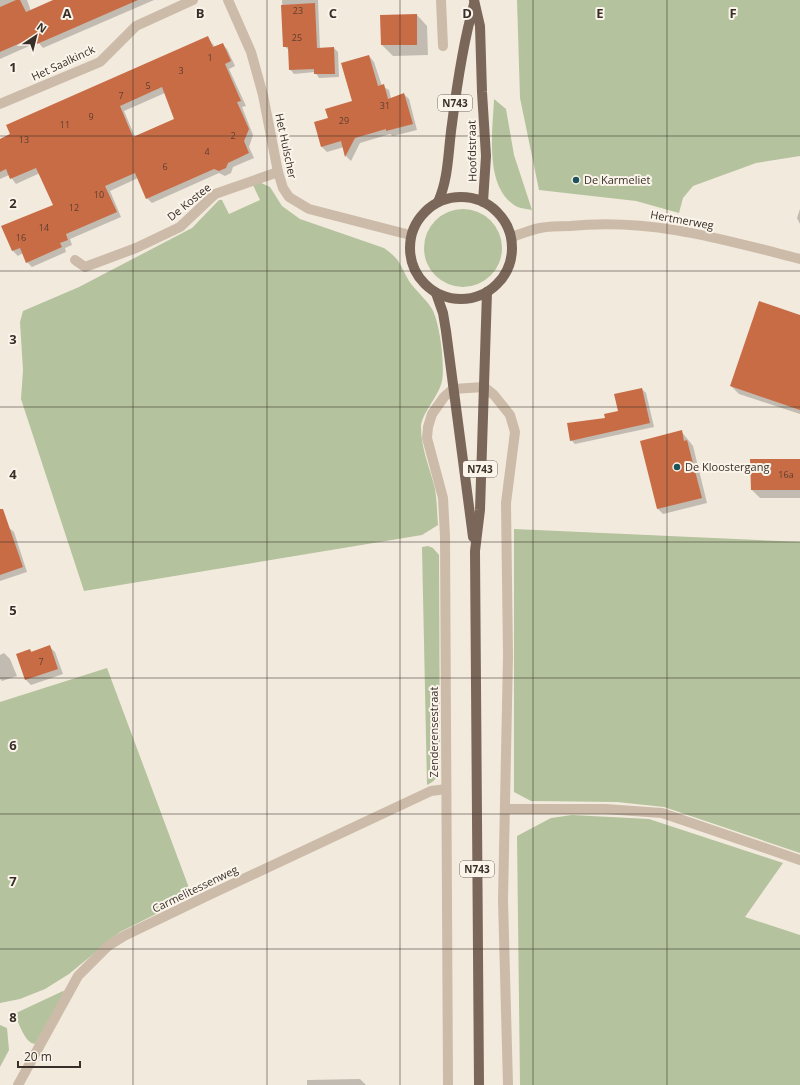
<svg xmlns="http://www.w3.org/2000/svg" width="800" height="1085" viewBox="0 0 800 1085" font-family="'Open Sans',sans-serif">
  <style>
    .green { fill: #b4c39d }
    .shadow { fill: #0003; fill-rule: evenodd }
    .building { fill: #c86c46; fill-rule: evenodd }
    .lines { fill: none; stroke-linecap: round; stroke-linejoin: round }
    .minor { stroke: #ccbba9; stroke-width: 10 }
    .major { stroke: #7b675a; stroke-width: 10 }
    .grid { fill: none; stroke: #392f29; stroke-width: 1; stroke-opacity: 0.55 }
    .poi-dot { fill: #1d545b; stroke: #faf4ea; stroke-width: 1.5 }
    .labels { text-anchor: middle; stroke-width: 4; stroke-linejoin: round; paint-order: stroke }
    .number-label { font-size: 9px; fill: #5d3e30 }
    .shield { fill: #faf4ea; stroke: #736a63; stroke-width: 1 }
    .shield-label { font-size: 10px; font-weight: bold; fill: #392f29 }
    .street-label { font-size: 11px; fill: #392f29; stroke: #faf4ea }
    .poi-label { font-size: 11px; fill: #392f29; stroke: #faf4ea; text-anchor: start }
    .grid-label { font-size: 13px; text-anchor: middle; font-weight: bold; fill: #392f29; stroke: #faf4ea; stroke-width: 4; stroke-linejoin: round; paint-order: stroke }
  </style>
  <rect width="100%" height="100%" fill="#f3eade"/>
  <g class="green">
    <polygon points="517,0 800,0 800,156 756,163 693,186 683,198 679,213 636,201 539,190 520,98"/>
    <path d="M494,99L506,109L514,155L532,210C526,209 518,208 514,205C484,185 493,129 494,99Z"/>
    <path d="M259,182L270,187L282,206L300,219L384,248C401,260 400,265 409,281C416,291 426,299 432,309C440,323 445,365 442,381C439,396 421,414 421,427C421,449 430,468 435,489C437,501 437,513 438,525L422,535L84,591L21,399L23,370L20,322L23,311L79,287L192,228L219,200H222L229,214L260,200L253,185Z"/>
    <circle cx="463" cy="248" r="39"/>
    <polygon points="514,529 800,542 800,853 664,807 617,802 531,801 514,792"/>
    <path d="M428,546L433,548L439,555L440,769C438,777 435,781 427,785L422,547Z"/>
    <polygon points="107,668 192,896 120,932 69,974 45,989 20,999 0,1003 0,702"/>
    <polygon points="572,815 649,819 783,863 745,917 800,935 800,1085 520,1085 517,836 551,818"/>
    <path d="M63,991L65,992L35,1044C25,1043 20,1025 15,1016L16,1013Z"/>
    <polygon points="0,1025 7,1028 9,1050 0,1067"/>
  </g>
  <g class="shadow">
    <polygon points="0,0 27,0 31,11 56,0 154,0 43,48 38,42 0,59"/>
    <polygon points="282,0 318,0 320,49 334,48 338,52 339,77 319,78 315,72 294,74 290,69 289,50 284,46"/>
    <polygon points="417,15 427,26 428,55 393,56 382,45 381,16"/>
    <path d="M208,38L215,47L222,44L227,49L235,66L229,69L246,106L242,107L253,135L249,147L254,158L233,167L231,173L225,176L219,173L152,203L147,198L138,178L110,191L121,217L70,239L72,245L65,248L66,252L32,267L27,262L23,253L18,256L13,251L3,227L54,206L40,173L16,184L9,175L0,179V139ZM165,93L175,119L135,137L124,111Z"/>
    <polygon points="369,56 374,62 382,86 389,90 391,99 404,94 409,99 417,130 393,136 390,134 360,143 351,161 346,156 344,147 327,152 321,146 329,119 353,102"/>
    <polygon points="800,209 800,224 797,218"/>
    <polygon points="800,316 800,414 739,394 731,386"/>
    <polygon points="642,389 646,393 654,427 575,444 571,440 620,412"/>
    <polygon points="681,431 693,446 707,503 663,514 658,509"/>
    <polygon points="800,460 800,498 760,498 752,490"/>
    <polygon points="8,527 14,532 27,572 0,581 0,530"/>
    <polygon points="49,646 55,652 63,674 31,685 26,680 30,650 32,652"/>
    <polygon points="4,653 10,659 17,676 2,681 0,679 0,655"/>
    <polygon points="360,1079 366,1085 307,1085 307,1080"/>
  </g>
  <g class="building">
    <polygon points="16,0 20,0 26,12 53,0 138,0 37,44 34,37 0,52 0,7"/>
    <polygon points="315,3 317,48 334,47 335,74 314,74 314,69 289,70 288,47 283,47 281,5"/>
    <polygon points="417,14 417,45 381,45 380,15"/>
    <path d="M208,36L213,47L223,43L231,61L225,64L241,101L237,102L249,129L244,141L249,153L228,163L226,168L219,171L214,169L146,199L135,173L105,186L117,212L66,234L68,240L60,243L62,247L26,263L20,248L12,251L1,226L53,205L36,168L10,179L6,169L0,172V139L10,134L6,125ZM162,87L174,119L133,137L120,106Z"/>
    <polygon points="369,55 378,86 384,84 388,99 404,93 413,124 386,131 386,129 355,138 345,157 341,141 321,147 314,122 328,118 325,109 352,101 341,63"/>
    <polygon points="759,301 800,315 800,410 730,386"/>
    <polygon points="642,388 650,423 570,441 567,423 605,418 604,414 618,411 614,394"/>
    <polygon points="682,430 684,441 687,440 702,498 657,509 640,441"/>
    <polygon points="750,459 800,459 800,490 751,490"/>
    <polygon points="0,509 3,509 23,567 0,575"/>
    <polygon points="50,645 58,669 25,680 16,654 30,649 31,652"/>
  </g>
  <g class="lines">
    <g class="minor">
      <polyline points="228,0 251,52 263,95 278,172 283,188 289,197 309,209 410,235"/>
      <polyline points="441,0 443,46"/>
      <polyline points="0,104 100,62 136,26 193,0"/>
      <path d="M511,237C521,234 530,230 540,228C550,226 560,226 570,226C652,218 722,239 800,259"/>
      <polyline points="75,260 85,267 136,248 180,227 215,194 278,172"/>
      <polyline points="505,809 605,809 662,813 800,860"/>
      <polyline points="18,1085 78,976 108,946 124,936 209,895 431,791 446,789"/>
      <polyline points="448,1085 445,536 443,498 427,438 428,427 432,414 444,397 453,389 484,387 494,395 510,415 515,432 506,503 508,656 503,900 508,1085"/>
    </g>
    <g class="major">
      <polyline points="474,0 480,26 482,92 486,156 483,202"/>
      <circle cx="461" cy="248" r="51"/>
      <path d="M438,202C449,178 448,150 452,124C457,84 463,43 474,4"/>
      <polyline points="436,293 443,313 446,331 473,537"/>
      <polyline points="479,1085 475,551 480,510 487,292"/>
    </g>
  </g>
  <path class="grid" d="M133,0V1085M267,0V1085M400,0V1085M533,0V1085M667,0V1085M0,136H800M0,271H800M0,407H800M0,542H800M0,678H800M0,814H800M0,949H800"/>
  <g class="poi-dot">
    <circle cx="576" cy="180" r="4"/>
    <circle cx="677" cy="467" r="4"/>
  </g>
  <g class="labels">
    <g class="number-label">
      <text x="298" y="14">23</text>
      <text x="297" y="41">25</text>
      <text x="210" y="61">1</text>
      <text x="181" y="74">3</text>
      <text x="148" y="89">5</text>
      <text x="121" y="99">7</text>
      <text x="385" y="109">31</text>
      <text x="91" y="120">9</text>
      <text x="344" y="124">29</text>
      <text x="65" y="128">11</text>
      <text x="233" y="139">2</text>
      <text x="24" y="143">13</text>
      <text x="207" y="155">4</text>
      <text x="165" y="170">6</text>
      <text x="99" y="198">10</text>
      <text x="74" y="211">12</text>
      <text x="44" y="231">14</text>
      <text x="21" y="241">16</text>
      <text x="786" y="478">16a</text>
      <text x="41" y="665">7</text>
    </g>
    <g class="shield">
      <rect x="438" y="95" width="34" height="16" rx="3"/>
      <rect x="463" y="461" width="34" height="16" rx="3"/>
      <rect x="460" y="861" width="34" height="16" rx="3"/>
    </g>
    <g class="shield-label">
      <text x="455" y="107">N743</text>
      <text x="480" y="473">N743</text>
      <text x="477" y="873">N743</text>
    </g>
    <g class="street-label">
      <text transform="translate(63 63) rotate(-25)" y="4">Het Saalkinck</text>
      <text transform="translate(286 146) rotate(78)" y="4">Het Hulscher</text>
      <text transform="translate(472 151) rotate(-91)" y="4">Hoofdstraat</text>
      <text transform="translate(189 202) rotate(-39)" y="4">De Kostee</text>
      <text transform="translate(682 220) rotate(10)" y="4">Hertmerweg</text>
      <text transform="translate(434 732) rotate(-90)" y="4">Zenderensestraat</text>
      <text transform="translate(195 889) rotate(-26)" y="4">Carmelitessenweg</text>
    </g>
    <g class="poi-label">
      <text x="584" y="184">De Karmeliet</text>
      <text x="685" y="471">De Kloostergang</text>
    </g>
  </g>
  <g class="grid-label">
    <text x="67" y="18">A</text>
    <text x="200" y="18">B</text>
    <text x="333" y="18">C</text>
    <text x="467" y="18">D</text>
    <text x="600" y="18">E</text>
    <text x="733" y="18">F</text>
    <text x="13" y="72">1</text>
    <text x="13" y="208">2</text>
    <text x="13" y="344">3</text>
    <text x="13" y="479">4</text>
    <text x="13" y="615">5</text>
    <text x="13" y="750">6</text>
    <text x="13" y="886">7</text>
    <text x="13" y="1022">8</text>
  </g>
  <g transform="translate(36 36) rotate(35)" stroke="#faf4ea" stroke-width="3" paint-order="stroke">
  <path d="M0-3L7 15L0 10L-7 15Z" fill="#392f29"/>
  <text y="-6" font-size="11" font-weight="bold" text-anchor="middle" fill="#392f29">N</text>
  </g>
  <path d="M18 1061v6h62v-6" fill="none" stroke="#392f29" stroke-width="2"/>
  <text x="24" y="1061" font-size="12" fill="#392f29" stroke="#faf4ea" stroke-width="3" paint-order="stroke">20 m</text>
</svg>
